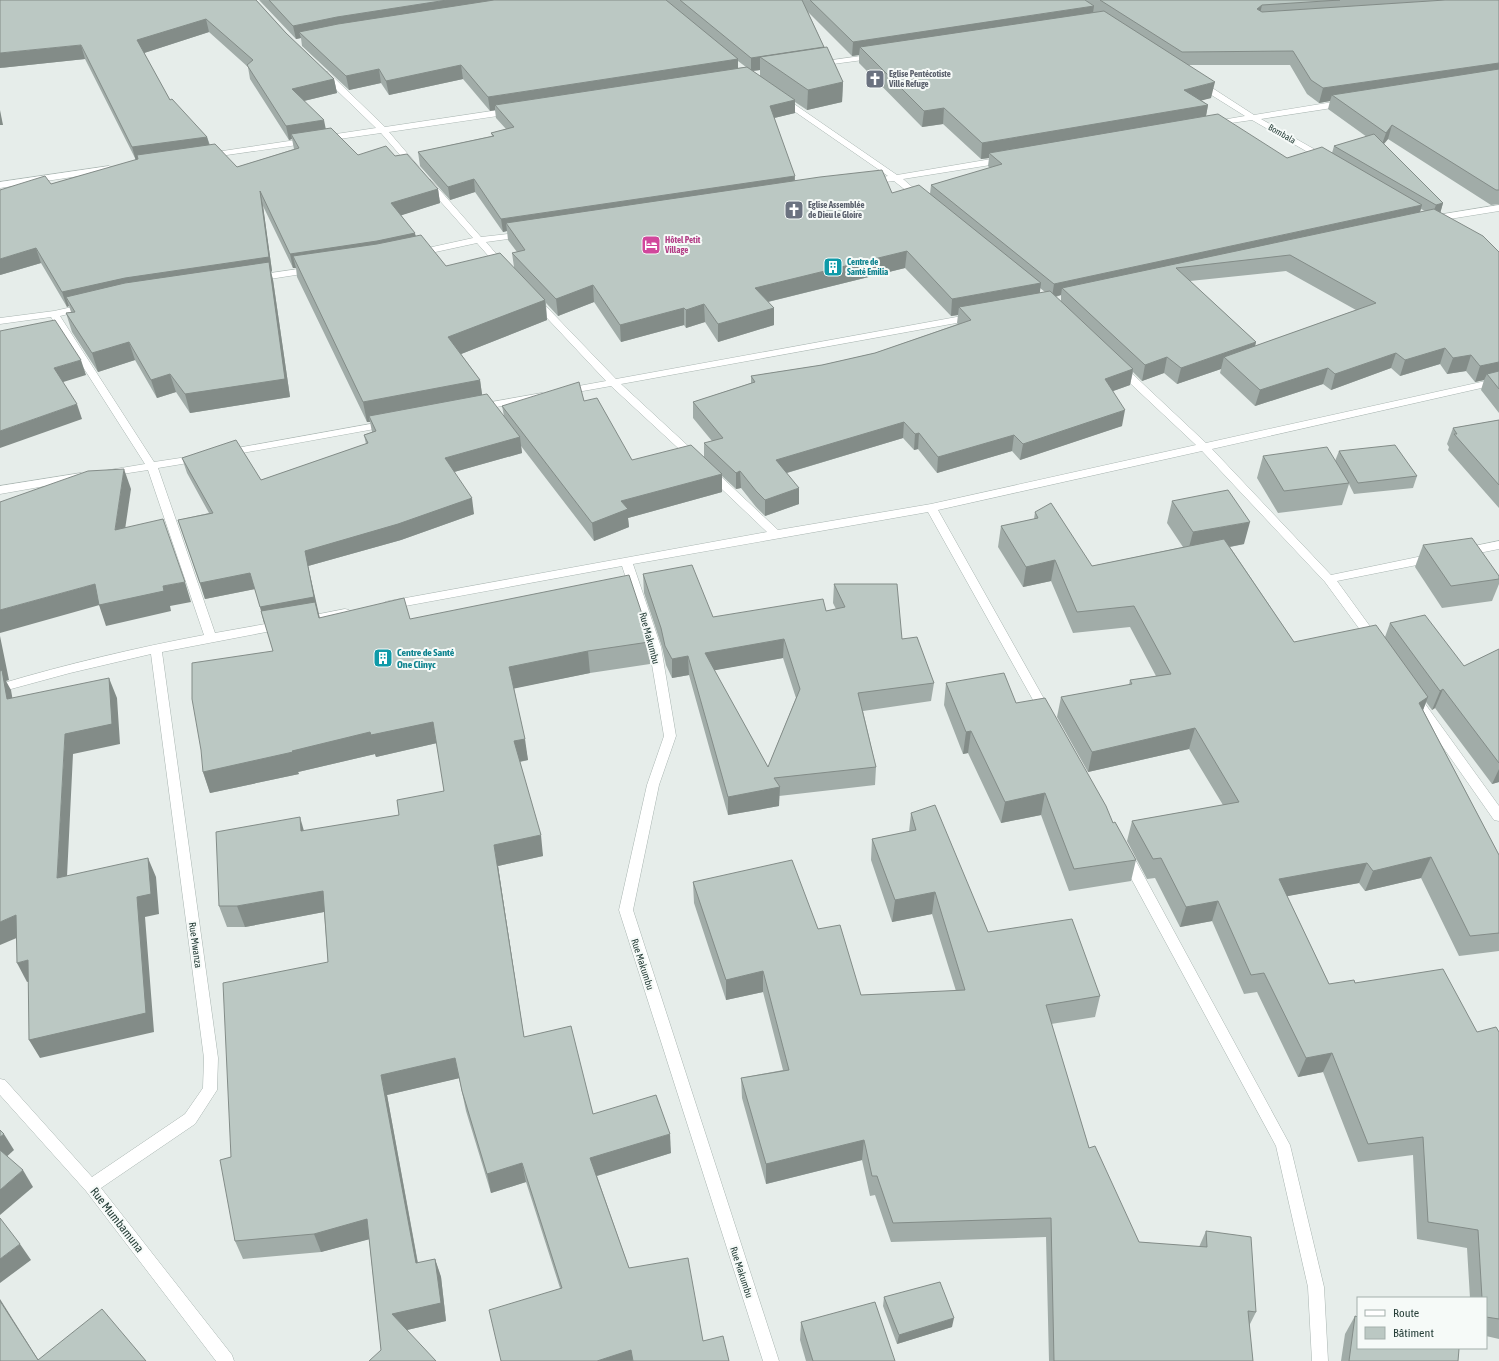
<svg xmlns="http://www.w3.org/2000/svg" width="1499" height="1361" viewBox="0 0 1499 1361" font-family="'Asap Condensed',sans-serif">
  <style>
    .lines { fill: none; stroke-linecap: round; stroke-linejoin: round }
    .street-casing { stroke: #a9b5b1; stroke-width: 1 }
    .street { fill: #fff; fill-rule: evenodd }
    .wall { fill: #a1aca8; fill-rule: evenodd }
    .shaded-wall { fill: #838c88 }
    .building { fill: #bbc8c3; stroke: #838c88; fill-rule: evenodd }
    .labels { text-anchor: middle; stroke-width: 4; stroke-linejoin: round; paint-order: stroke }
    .far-worship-label { font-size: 9px; font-weight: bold; fill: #5b616d; stroke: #f6faf8; text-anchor: start }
    .far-street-label { font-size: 9px; fill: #263e38; stroke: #f6faf8 }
    .far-hotel-label { font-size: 9px; font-weight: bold; fill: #b23c85; stroke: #f6faf8; text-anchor: start }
    .far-culture-label { font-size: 9px; font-weight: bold; fill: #0d838f; stroke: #f6faf8; text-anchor: start }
    .street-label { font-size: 10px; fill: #263e38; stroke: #f6faf8 }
    .culture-label { font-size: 10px; font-weight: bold; fill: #0d838f; stroke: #f6faf8; text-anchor: start }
    .near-street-label { font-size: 12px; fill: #263e38; stroke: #f6faf8 }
  </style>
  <rect width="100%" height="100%" fill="#e6edea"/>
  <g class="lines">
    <defs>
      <g id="street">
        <polygon points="875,54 878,54 878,58 818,66 814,64 818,62"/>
        <polygon points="322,72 328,72 385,127 511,108 515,111 511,114 389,132 419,167 415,170 412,169 381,133 206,158 205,156 209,153 376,128 322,76 321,74"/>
        <polygon points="1197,82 1203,82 1254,115 1345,100 1349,103 1345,106 1261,119 1328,157 1329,159 1325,162 1252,120 1210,126 1209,124 1210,122 1245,116 1197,86 1196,84"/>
        <polygon points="781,95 897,175 1003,157 1007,160 1003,163 903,179 925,198 921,201 918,200 894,181 867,184 866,182 867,180 888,176 778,100 777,98"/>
        <polygon points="109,166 113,169 112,171 0,188 0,182"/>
        <polygon points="428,179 431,180 481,237 526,232 528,234 526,236 523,237 486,242 505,264 507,266 505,268 499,268 477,243 417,256 414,255 412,253 414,251 473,238 425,184 424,182 425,180"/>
        <polygon points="1499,205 1499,211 1431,222 1426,219 1431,216"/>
        <polygon points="312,267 315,268 317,270 315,272 257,281 252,278 257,275"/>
        <polygon points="536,298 539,299 616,379 973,314 978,317 973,320 621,384 699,456 700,458 699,460 691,460 611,386 566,394 562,393 561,391 562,389 606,381 533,303 531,301 533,299"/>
        <path d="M86,304L89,305L91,307L89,309L60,316L154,462L200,455L205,458L200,461L158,468L215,633L282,621L286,622L288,625L286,628L282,629L162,652L218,1058L217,1090L195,1124L101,1188L232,1355L234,1361H216L86,1191L0,1095V1079L5,1080L92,1177L185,1114L203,1088L204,1058L151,654L70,673L0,692V684C67,664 135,648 204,635L148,470L109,476L105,475L104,473L105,471L109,470L145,464L51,317L0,324V318L54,311Z"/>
        <polygon points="1120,365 1124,366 1206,443 1499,378 1499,384 1212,449 1331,575 1432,554 1436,555 1438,558 1436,561 1432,562 1337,581 1377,636 1379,639 1377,642 1373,643 1369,642 1325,582 1202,451 938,510 1052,713 1050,716 1046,718 1042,716 928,512 633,564 661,647 676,736 659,785 633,910 779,1361 763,1361 619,910 647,785 664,736 649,647 622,566 389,609 385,608 383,605 385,602 389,601 767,532 707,475 706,473 707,471 715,471 778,530 931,504 1196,445 1116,370 1115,368 1116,366"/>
        <polygon points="542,393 546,394 547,396 546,398 480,410 475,407 480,404"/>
        <polygon points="387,421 392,424 391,426 226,456 221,453 226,450"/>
        <polygon points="81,473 85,475 86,477 85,479 0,494 0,486"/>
        <polygon points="1499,541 1499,549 1464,556 1460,555 1458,552 1460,549 1464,548"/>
        <polygon points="345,609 349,610 351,613 349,616 304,625 300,624 298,621 300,618 304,617"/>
        <polygon points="1414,693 1418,694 1499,806 1499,821 1494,820 1410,700 1408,697 1410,694"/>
        <polygon points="1126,851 1131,852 1290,1145 1324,1287 1328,1361 1312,1361 1308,1287 1276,1146 1119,856 1121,852"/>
      </g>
    </defs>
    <use href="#street" class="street-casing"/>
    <use href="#street" class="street"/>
  </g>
  <g class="wall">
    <path d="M256,0L286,33L334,79L337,93L304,101L326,129L358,155L395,156L438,189L440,203L401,215L416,236L446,266L514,267L512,253L517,252L508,240L507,231L503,232L475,192L450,200L420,166L418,152L492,136L491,133L506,129L496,118L495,110L490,111L463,79L389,95L381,83L349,90L302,46L301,38L296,39L259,0H1499V204L1491,205L1388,139L1384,144L1443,203L1440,213L1499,252V413L1481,390L1484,380L1475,382L1466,371L1447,374L1440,364L1400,376L1391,368L1331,390L1323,384L1255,406L1220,373L1221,369L1177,384L1164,373L1142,381L1133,372L1130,385L1113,391L1122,426L1020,460L1012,451L937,473L918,449L914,450L903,438L787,473L799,504L765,516L756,507L741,488L736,489L722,476V492L628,518L629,527L594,541L521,446L522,453L454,472L474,514L401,540L308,566L319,618L410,619L649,642L650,664L590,673L514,688L528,760L520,762L543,856L498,866L524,1037L593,1114L671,1153L597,1176L629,1268L703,1341L729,1361H501L560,1288L526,1182L491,1193L466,1111L459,1078L387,1095L418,1263L435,1259L441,1277L446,1321L407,1330L381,1350L369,1239L321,1252L243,1259L235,1241L231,1157L328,962L324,912L245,927H227L219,906L304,831L399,815L444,791L437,743L376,757L375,754L298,772L299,774L210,793L203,772L273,651L255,589L205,599L178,520L209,513L187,473L182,458L261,480L366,444L364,435L372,432L370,422H367L297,277L296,268H293L263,206L272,271L271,272L273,280L290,397L190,413L176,392L157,398L135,360L98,372L72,332L66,313L71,312L69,306L67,307L41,263L0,275L51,184L136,160L85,59L0,68ZM808,12L852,56L859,55V63L922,127L943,124L981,159L989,158L988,166L990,168L931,185L930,194L892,193L795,180L774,118L795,113V102L807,110L842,102L843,82L824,48V47ZM209,32L248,67L250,79L289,140L292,139L294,149L237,167L210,145L207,137L170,100L144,53ZM738,61L746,67L738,68ZM1189,65H1290L1307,94L1319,103L1330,101L1328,109L1367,137L1334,146L1332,153L1287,158L1206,116L1208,105L1201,100L1211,98ZM760,70V76L753,71ZM1421,209L1425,211L1420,212ZM905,268L951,316L958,315L957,323L958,324L875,353L822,365L751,376V383L693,402V418L712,441L704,443V458L632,460L584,401L502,406L504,416L482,395L480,380L461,354L547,320L546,303L558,316L594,302L621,342L684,325L686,328L705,322L718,342L774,325V308L768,302ZM1286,271L1356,310L1255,346L1256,342L1190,281ZM1040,288L1045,292L1040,293ZM1061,295V301L1056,297Z"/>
    <polygon points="1499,420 1499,508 1448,450 1449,447 1447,444 1453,428"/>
    <polygon points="1339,451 1417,476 1413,488 1354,494 1349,484 1342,505 1278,513 1257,478 1263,456 1335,461"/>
    <polygon points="1172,501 1244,544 1230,547 1294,642 1385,637 1390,623 1464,666 1499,649 1499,782 1492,784 1435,708 1432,710 1426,702 1423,710 1499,855 1499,951 1459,956 1421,878 1365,891 1359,883 1287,896 1329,984 1355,983 1477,1032 1499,1032 1499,1339 1486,1336 1486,1298 1470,1298 1467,1248 1417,1239 1413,1155 1358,1162 1323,1072 1298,1077 1257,992 1244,994 1212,921 1180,927 1155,878 1147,879 1127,841 1132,821 1223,805 1189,749 1088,772 1057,717 1061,697 1129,685 1130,680 1156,676 1130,627 1073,633 1051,581 1023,587 998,547 1001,526 1034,519 1035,512 1092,566 1183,547 1167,523"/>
    <polygon points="1423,545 1499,576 1499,584 1492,601 1442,608 1415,567"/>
    <path d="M643,574L713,617L826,611L836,609L833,603L834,584L902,639L934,683L931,701L863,711L876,767L875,785L779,796V806L728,815L689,675L672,678L666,665L662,647L644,593ZM783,658L796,698L768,767L714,670Z"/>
    <polygon points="946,683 1016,703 1113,823 1136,860 1131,881 1069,891 1041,815 1001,823 968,753 963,754 944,705"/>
    <polygon points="911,813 988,932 1100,996 1095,1017 1051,1024 1089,1148 1139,1242 1199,1247 1206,1231 1256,1312 1249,1326 1253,1361 1049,1361 1046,1237 891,1242 875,1195 870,1196 862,1160 766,1184 742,1098 741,1078 783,1070 763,992 726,1000 694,903 693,882 818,929 861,995 956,991 932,914 892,922 871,860 872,839 909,832"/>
    <polygon points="884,1297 952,1327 897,1344 883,1306"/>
    <polygon points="1355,1316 1458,1361 1341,1361 1345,1334"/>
    <polygon points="801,1322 895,1361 806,1361 800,1340"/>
  </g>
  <g class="shaded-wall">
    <polygon points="447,0 536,0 299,32 301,38 296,39 293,26 337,17"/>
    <polygon points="1262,5 1259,18 1257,9"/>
    <polygon points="1094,6 1092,20 860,47 859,55 852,56 853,42"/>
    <polygon points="206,19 209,32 141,54 137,40"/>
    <polygon points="81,45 85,59 0,68 0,53"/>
    <polygon points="824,47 823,61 760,57 760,70 751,71 751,58"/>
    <polygon points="738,59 738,73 495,105 495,110 490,111 488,97"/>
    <polygon points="1499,63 1499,76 1332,95 1330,101 1319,103 1323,88"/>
    <polygon points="461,65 463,79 389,95 386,81"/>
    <polygon points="379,69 381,83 349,90 346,76"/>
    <polygon points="334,79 337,93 295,103 292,89"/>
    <polygon points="843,82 842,102 807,110 808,90"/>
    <polygon points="1215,82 1211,98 1181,106 1184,90"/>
    <polygon points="795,100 795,113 770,119 770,106"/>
    <polygon points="1208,105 1205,121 989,153 989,158 981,159 982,143"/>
    <polygon points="944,108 943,124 922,127 924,111"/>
    <polygon points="0,110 3,125 0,125"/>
    <polygon points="324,120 327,135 291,134 292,139 289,140 286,126"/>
    <polygon points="1392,125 1388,139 1381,147 1386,133"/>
    <polygon points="207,137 211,151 137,155 138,161 136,161 132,147"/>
    <polygon points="795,176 794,189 506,223 507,231 503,232 501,219"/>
    <polygon points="474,179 475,192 450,200 448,187"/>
    <polygon points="438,189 440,203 393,218 391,203"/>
    <polygon points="260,191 263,206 272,271 271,272 273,280 290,397 190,413 185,394 130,293 66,297 69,306 67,307 62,292"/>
    <polygon points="1443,203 1440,214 1432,215 1436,205"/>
    <polygon points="1422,205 1418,218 1176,268 1062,288 1061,295 1052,297 1054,284"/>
    <polygon points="415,233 418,248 293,256 296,268 293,268 290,254"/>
    <polygon points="36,248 41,263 0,275 0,259"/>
    <polygon points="907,251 905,268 755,305 755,288"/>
    <polygon points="1041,283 1039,300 959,307 958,315 951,316 952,299"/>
    <polygon points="593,285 594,302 558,316 556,299"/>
    <polygon points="545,300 547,320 451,358 448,337"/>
    <polygon points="704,304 705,322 686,328 686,310"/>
    <polygon points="684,308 684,325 621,342 620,325"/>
    <polygon points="774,308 774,325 718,342 718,324"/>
    <polygon points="129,342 135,360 98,372 92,353"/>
    <polygon points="1256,342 1252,357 1224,357 1221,369 1177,384 1181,368"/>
    <polygon points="1445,348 1440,364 1400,376 1405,360"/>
    <polygon points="1396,353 1391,368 1331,390 1335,374"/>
    <polygon points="1471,355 1466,371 1447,374 1453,358"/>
    <polygon points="1167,357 1164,373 1142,381 1145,365"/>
    <polygon points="81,360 86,375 60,383 54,368"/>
    <polygon points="1499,362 1499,377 1487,374 1484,380 1475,382 1480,366"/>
    <polygon points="1328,368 1323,384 1255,406 1260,390"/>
    <polygon points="1133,369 1130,385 1102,395 1105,379"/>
    <polygon points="170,374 176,392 157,398 151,380"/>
    <polygon points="480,380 483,401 369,416 370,422 367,422 363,402"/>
    <polygon points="77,404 82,419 0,448 0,431"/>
    <polygon points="1125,410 1122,426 1020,460 1023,444"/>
    <polygon points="904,422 903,438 776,476 776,460"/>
    <polygon points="919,433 918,449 914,450 915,434"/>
    <polygon points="1014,435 1012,451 937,473 938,457"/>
    <polygon points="520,437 522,453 447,474 445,458"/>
    <polygon points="124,469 131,489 122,550 115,530"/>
    <polygon points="740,471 741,488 736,489 736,473"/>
    <polygon points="722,474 722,492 628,518 629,527 594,541 592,523 621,501"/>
    <polygon points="799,488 799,504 765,516 765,500"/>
    <polygon points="472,498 474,514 401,540 308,566 321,623 264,623 260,607 305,551"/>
    <polygon points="1250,522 1244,544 1187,555 1193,532"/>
    <polygon points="1055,560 1051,581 1023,587 1026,567"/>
    <polygon points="250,573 255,589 205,599 200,583"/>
    <polygon points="185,582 191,602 170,606 171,611 106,626 99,605 163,586"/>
    <polygon points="95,584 103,604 0,633 0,610"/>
    <polygon points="0,636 9,680 6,681 11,690 16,719 0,683"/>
    <polygon points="784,639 783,658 705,672 705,653"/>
    <polygon points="588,651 590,673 512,689 509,667"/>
    <polygon points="688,656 689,675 672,678 672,659"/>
    <polygon points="109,678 117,698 120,744 73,754 66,897 57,878 65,734"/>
    <polygon points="1443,689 1435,708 1432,710 1440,691"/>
    <polygon points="1428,697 1420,718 1419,703"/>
    <polygon points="433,722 437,743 376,757 375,754 298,772 299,774 210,793 203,772 370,732"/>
    <polygon points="1195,728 1189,749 1088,772 1092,752"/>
    <polygon points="971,731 968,753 963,754 966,732"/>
    <polygon points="525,739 528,760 517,762 514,741"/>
    <polygon points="1499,769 1499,782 1492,784"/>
    <polygon points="780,787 779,806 728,815 728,797"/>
    <polygon points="1045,793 1041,815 1001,823 1005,802"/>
    <polygon points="300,817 306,838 301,831"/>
    <polygon points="541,835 543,856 498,866 527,1057 494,845"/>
    <polygon points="1431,857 1421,878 1365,891 1373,871"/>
    <polygon points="148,858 156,877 159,914 145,917 154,1032 40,1058 29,1040 137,897"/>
    <polygon points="1367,863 1359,883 1272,899 1279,879"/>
    <polygon points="323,891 329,911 245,927 237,906"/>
    <polygon points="935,892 932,914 892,922 895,900"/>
    <polygon points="1218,901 1212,921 1180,927 1186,907"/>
    <polygon points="16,915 26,934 0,945 0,922"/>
    <polygon points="28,960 38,979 27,982 17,963"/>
    <polygon points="763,971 763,992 726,1000 726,980"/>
    <polygon points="1332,1053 1323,1072 1298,1077 1306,1058"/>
    <polygon points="455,1058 460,1078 387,1095 421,1281 416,1263 381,1075"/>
    <polygon points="4,1134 14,1150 3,1160 0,1155 0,1137"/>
    <polygon points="670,1134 671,1153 593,1177 590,1158"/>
    <polygon points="864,1140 862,1160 766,1184 766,1164"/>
    <polygon points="522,1163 526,1182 491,1193 487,1174"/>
    <polygon points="23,1170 33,1187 0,1215 0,1190"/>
    <polygon points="367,1219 374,1238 321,1252 314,1234"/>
    <polygon points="20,1244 31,1260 0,1283 0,1259"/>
    <polygon points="435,1259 441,1277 446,1321 398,1332 392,1314"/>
    <polygon points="0,1299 39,1361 38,1361 0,1301"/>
    <polygon points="954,1318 952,1327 897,1344 899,1335"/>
    <polygon points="631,1350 633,1361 597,1361"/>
  </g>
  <g class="building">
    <polygon points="0,0 256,0 286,33 334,79 292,89 324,120 286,126 247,65 253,60 206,19 137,40 170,100 172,99 207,137 132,147 81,45 0,53"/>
    <polygon points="269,0 447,0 337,17 293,26"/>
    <polygon points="494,0 666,0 738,59 488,97 461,65 386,81 379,69 346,76 299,32 338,24"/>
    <polygon points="680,0 802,0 824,47 751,58"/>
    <polygon points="810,0 1085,0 1094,6 853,42"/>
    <polygon points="1100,0 1340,0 1262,5 1257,9 1262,12 1445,0 1499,0 1499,63 1323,88 1311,80 1293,51 1182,52"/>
    <polygon points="1104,11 1215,82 1184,90 1208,105 982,143 944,108 924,111 860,47"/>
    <polygon points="827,47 843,82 808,90 760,57"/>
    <polygon points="747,67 795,100 770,106 795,176 501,219 474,179 448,187 418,152 494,136 491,133 514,127 495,105"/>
    <polygon points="1499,69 1499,190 1496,190 1392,125 1386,133 1332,95"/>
    <polygon points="1218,114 1287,158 1322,147 1422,205 1054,284 931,185 1002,164 989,153"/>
    <polygon points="331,128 358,155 386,146 395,156 407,154 438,189 391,203 415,233 377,241 290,254 260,191 269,257 125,278 62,292 36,248 0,259 0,190 45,176 51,184 138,159 137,155 215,144 237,167 299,148 291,134"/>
    <polygon points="1374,134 1443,203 1436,205 1334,146"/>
    <polygon points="882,170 892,193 919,185 1041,283 952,299 907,251 755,288 774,308 718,324 704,304 686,310 684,308 620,325 593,285 556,299 512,253 525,250 506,223 820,177"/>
    <polygon points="1434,209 1483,236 1499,252 1499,362 1480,366 1471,355 1453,358 1445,348 1405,360 1396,353 1335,374 1328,368 1260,390 1224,357 1376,303 1290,255 1176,268 1256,342 1181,368 1167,357 1145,365 1062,288"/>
    <polygon points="421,235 446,266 500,253 545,300 448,337 480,380 363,402 293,256 377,244"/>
    <polygon points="269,262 285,379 185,394 170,374 151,380 129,342 92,353 66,313 75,312 66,297 125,283"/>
    <polygon points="1050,291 1133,369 1105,379 1125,410 1023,444 1014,435 938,457 919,433 915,434 904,422 776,460 799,488 765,500 756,491 740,471 736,473 704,443 723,438 693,402 755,382 751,376 822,365 875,353 971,320 959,307"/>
    <polygon points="55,320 81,360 54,368 77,404 0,431 0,331"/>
    <polygon points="1499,371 1499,389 1487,374"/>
    <polygon points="579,382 584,401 597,398 632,460 691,445 722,474 621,501 628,509 592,523 502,406"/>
    <polygon points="487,394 520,437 445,458 472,498 398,524 305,551 314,597 260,607 250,573 200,583 178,520 213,513 182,458 236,440 261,480 368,443 364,435 376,431 369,416"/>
    <polygon points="1499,420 1499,485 1454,434 1457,434 1453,428"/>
    <polygon points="1395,445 1417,476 1358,483 1339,451"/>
    <polygon points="1327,447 1349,483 1284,491 1263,456"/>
    <polygon points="124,469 115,530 163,519 185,582 163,586 164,591 99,605 95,584 0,610 0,502 88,471"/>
    <polygon points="1228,490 1250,522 1193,532 1172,501"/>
    <polygon points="1051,503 1092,566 1224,539 1294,642 1376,625 1428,697 1419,703 1499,855 1499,933 1470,936 1431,857 1373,871 1367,863 1279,879 1329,984 1354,980 1355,983 1443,969 1477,1032 1496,1027 1499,1032 1499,1319 1486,1317 1486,1298 1482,1298 1478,1230 1428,1222 1423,1137 1368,1144 1332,1053 1306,1058 1264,973 1251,975 1218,901 1186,907 1161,858 1153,859 1132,821 1239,802 1195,728 1092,752 1061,697 1132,684 1130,680 1171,674 1134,606 1077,612 1055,560 1026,567 1001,526 1038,518 1035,512"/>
    <polygon points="1472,538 1499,576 1499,579 1451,586 1423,545"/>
    <path d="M692,565L713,617L823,599L826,611L845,607L834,584H897L902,639L917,637L934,683L858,693L876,767L774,778L780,787L728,797L688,656L672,659L665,646L661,628L643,574ZM784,639L800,689L768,767L705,653Z"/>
    <polygon points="629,575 646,626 649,642 588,651 509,667 525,739 514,741 541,835 494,845 524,1037 571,1026 593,1114 656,1095 670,1134 590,1158 629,1268 688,1258 703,1341 723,1336 729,1361 633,1361 631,1350 597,1361 501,1361 489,1310 562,1288 522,1163 487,1174 462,1091 455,1058 381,1075 416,1263 435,1259 441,1303 392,1314 436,1361 369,1361 381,1350 367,1219 314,1234 235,1241 220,1160 231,1157 223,983 328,962 323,891 237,906 219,906 216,832 300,817 301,831 399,815 397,800 444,791 433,722 371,735 370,732 292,751 293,752 203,772 201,750 192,699 192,663 273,651 261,611 315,602 319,618 404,598 410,619"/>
    <polygon points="1425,615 1464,666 1499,649 1499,763 1443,689 1440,691 1390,623"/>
    <polygon points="2,670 7,699 109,678 112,724 65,734 57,878 148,858 151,894 137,897 146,1013 29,1040 28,960 17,963 16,915 0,922 0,671"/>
    <polygon points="1004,673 1016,703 1045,698 1106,806 1113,823 1115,822 1136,860 1074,869 1045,793 1005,802 971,731 966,732 946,683"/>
    <polygon points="935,805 988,932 1072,919 1100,996 1046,1005 1089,1148 1095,1146 1139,1242 1207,1247 1206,1231 1251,1237 1256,1312 1248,1311 1253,1361 1054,1361 1051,1218 893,1223 877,1176 872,1176 864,1140 766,1164 741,1078 789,1070 763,971 726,980 693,882 792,860 818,929 840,925 861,995 965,990 935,892 895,900 872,839 916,830 911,813"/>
    <polygon points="0,1130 4,1134 0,1137"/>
    <polygon points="0,1150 23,1170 0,1190"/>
    <polygon points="0,1218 20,1244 0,1259"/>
    <polygon points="940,1282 954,1318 899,1335 884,1297"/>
    <polygon points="0,1301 38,1360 102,1309 146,1361 0,1361"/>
    <polygon points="875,1302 895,1361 813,1361 801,1322"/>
    <polygon points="1355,1316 1358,1317 1358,1348 1456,1348 1459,1349 1458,1361 1349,1361"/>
  </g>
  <defs>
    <symbol id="church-square" viewBox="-11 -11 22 22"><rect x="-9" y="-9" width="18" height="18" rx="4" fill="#6b7280" stroke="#f6faf8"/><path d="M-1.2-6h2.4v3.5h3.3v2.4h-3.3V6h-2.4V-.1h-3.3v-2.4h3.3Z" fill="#fff"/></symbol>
    <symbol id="hotel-square" viewBox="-11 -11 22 22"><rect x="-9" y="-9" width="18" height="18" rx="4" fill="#d1479c" stroke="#f6faf8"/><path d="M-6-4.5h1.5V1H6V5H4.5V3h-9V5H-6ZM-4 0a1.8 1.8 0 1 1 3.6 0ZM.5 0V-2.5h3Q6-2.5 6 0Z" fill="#fff"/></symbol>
    <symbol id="building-square" viewBox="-11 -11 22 22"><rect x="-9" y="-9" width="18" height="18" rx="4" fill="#0f9aa8" stroke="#f6faf8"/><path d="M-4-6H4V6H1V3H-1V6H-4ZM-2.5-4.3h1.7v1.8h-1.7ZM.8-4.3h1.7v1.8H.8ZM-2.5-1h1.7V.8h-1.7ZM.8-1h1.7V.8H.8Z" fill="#fff"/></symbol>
  </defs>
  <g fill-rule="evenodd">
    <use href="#church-square" x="864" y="68" width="22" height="22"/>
    <use href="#church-square" x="783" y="199" width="22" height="22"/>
    <use href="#hotel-square" x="640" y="234" width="22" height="22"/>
    <use href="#building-square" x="822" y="256" width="22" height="22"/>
    <use href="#building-square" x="372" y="647" width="22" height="22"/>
  </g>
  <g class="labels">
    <g class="far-worship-label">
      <text x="889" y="77">Eglise Pentécotiste<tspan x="889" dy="10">Ville Refuge</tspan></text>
      <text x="808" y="208">Eglise Assemblée<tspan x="808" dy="10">de Dieu le Gloire</tspan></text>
    </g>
    <g class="far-street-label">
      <text transform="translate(1282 134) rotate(30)" y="3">Bombala</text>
    </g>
    <g class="far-hotel-label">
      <text x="665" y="243">Hôtel Petit<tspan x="665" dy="10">Village</tspan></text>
    </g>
    <g class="far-culture-label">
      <text x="847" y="265">Centre de<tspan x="847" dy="10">Santé Emilia</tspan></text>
    </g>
    <g class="street-label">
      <text transform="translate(650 638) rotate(75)" y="4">Rue Makumbu</text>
      <text transform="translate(196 945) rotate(82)" y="4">Rue Mwanza</text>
      <text transform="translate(643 964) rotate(72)" y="4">Rue Makumbu</text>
      <text transform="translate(742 1272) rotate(72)" y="4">Rue Makumbu</text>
    </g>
    <g class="culture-label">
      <text x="397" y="656">Centre de Santé<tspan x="397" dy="12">One Clinyc</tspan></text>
    </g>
    <g class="near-street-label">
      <text transform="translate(117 1220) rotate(52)" y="4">Rue Mumbamuna</text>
    </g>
  </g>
  <rect x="1357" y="1297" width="130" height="52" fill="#f6faf8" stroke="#a3afab"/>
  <rect x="1365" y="1310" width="20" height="6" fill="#ffffff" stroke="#a3afab"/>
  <text x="1393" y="1317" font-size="12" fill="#263e38">Route</text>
  <rect x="1365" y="1327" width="20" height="12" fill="#bbc8c3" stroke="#a3afab"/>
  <text x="1393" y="1337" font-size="12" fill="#263e38">Bâtiment</text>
</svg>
